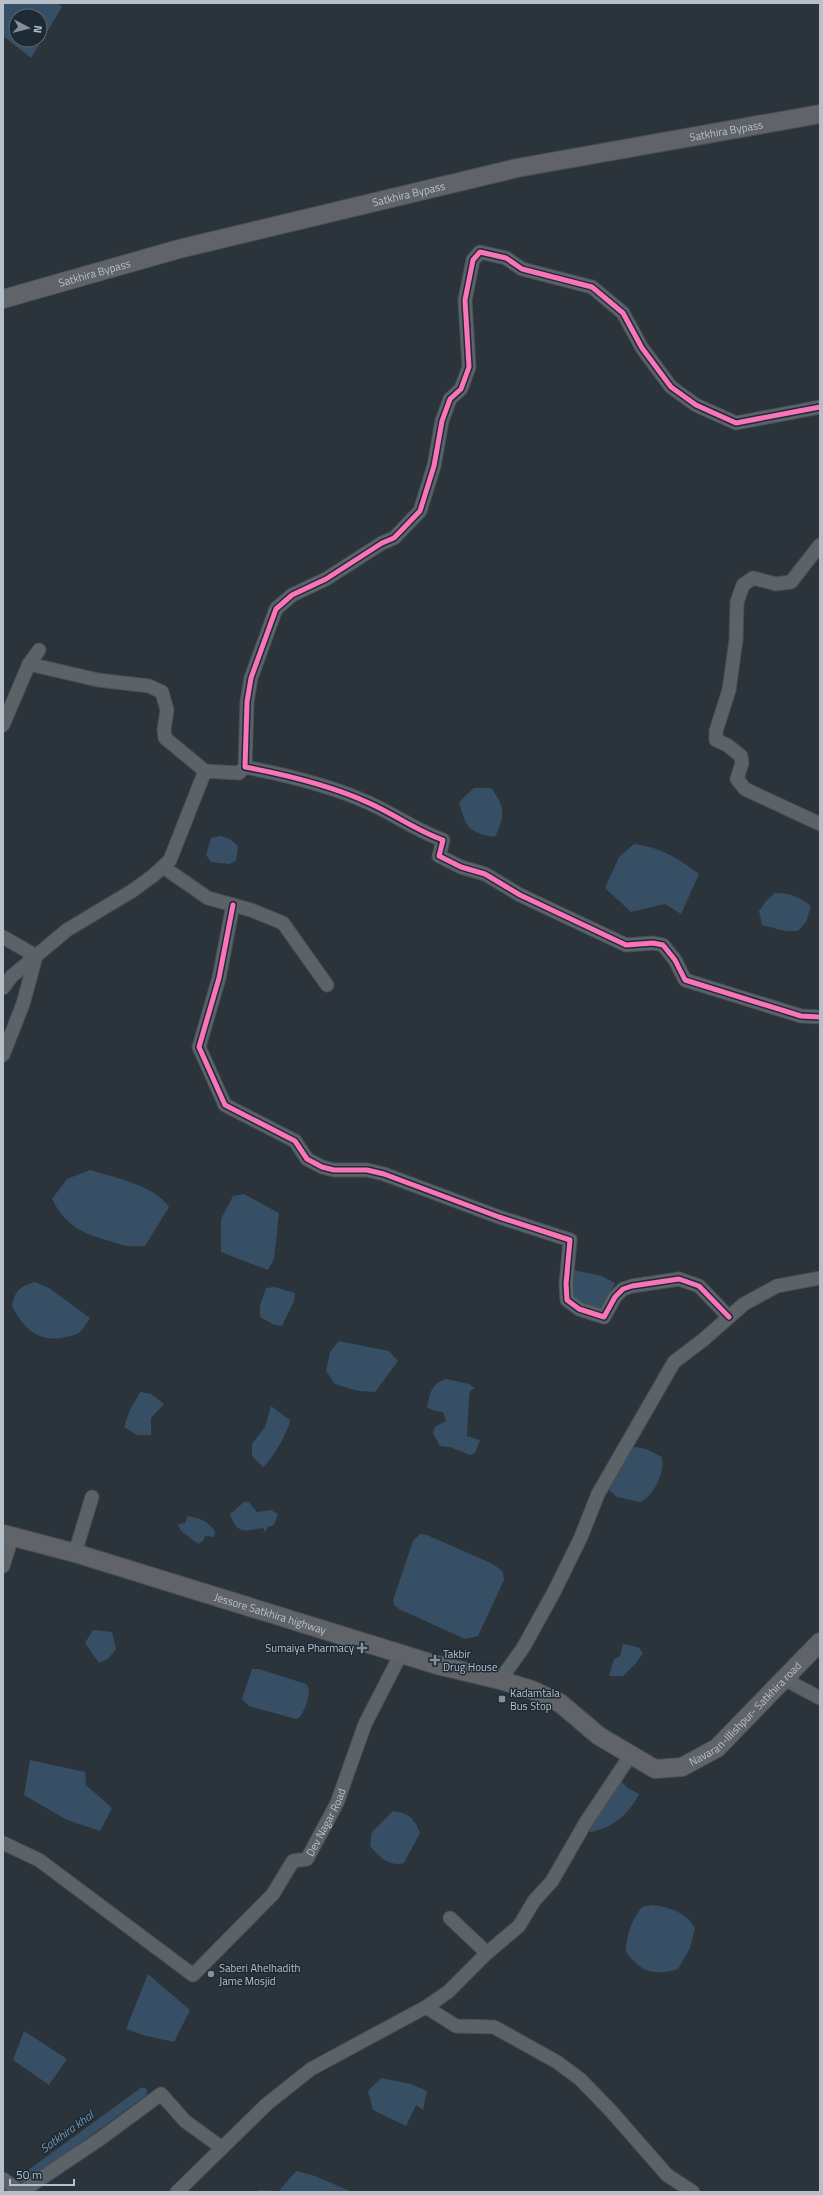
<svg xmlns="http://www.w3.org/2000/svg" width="823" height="2195" viewBox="0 0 823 2195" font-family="'Titillium Web',sans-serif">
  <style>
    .water { fill: #374f64; fill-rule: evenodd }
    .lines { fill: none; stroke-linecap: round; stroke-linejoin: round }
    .canal { stroke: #374f64; stroke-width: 9 }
    .minor-casing { stroke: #494f55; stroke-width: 15 }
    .highway-casing { stroke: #484f56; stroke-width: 20 }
    .minor { stroke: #5b6268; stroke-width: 13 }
    .highway { stroke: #606468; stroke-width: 18 }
    .cycleway-casing { stroke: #1e2b35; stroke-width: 8 }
    .cycleway { stroke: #fb73b8; stroke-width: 5 }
    .poi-dot { fill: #858f99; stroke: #1e2b35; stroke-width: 1.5 }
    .labels { text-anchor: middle; stroke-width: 3; stroke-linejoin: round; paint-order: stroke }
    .street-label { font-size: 11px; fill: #b6c0cb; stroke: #1e2b35 }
    .poi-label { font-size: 11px; fill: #b6c0cb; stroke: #1e2b35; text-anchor: start }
    .water-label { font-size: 12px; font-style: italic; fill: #7595ae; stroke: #1e2b35 }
  </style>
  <rect width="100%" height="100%" fill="#2b333b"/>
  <g class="water">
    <path d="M3,3H58L62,7L31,58L3,36ZM16,16H40V40H16Z"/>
    <path d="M474,788H491C506,808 505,815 495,837C468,833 466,827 459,802Z"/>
    <polygon points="220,836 230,839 238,846 236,861 229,864 211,862 206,855 211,838"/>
    <path d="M634,844C660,847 678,858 699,874L681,914L665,904L631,912L605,888L619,857Z"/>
    <path d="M775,893C791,893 799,897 811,906L806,922L798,931H785L762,925L759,911L766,901Z"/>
    <path d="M90,1170C113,1177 156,1186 169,1207L145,1246C127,1247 124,1246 106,1240C79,1232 66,1225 52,1199L67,1179Z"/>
    <polygon points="244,1194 279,1213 274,1259 268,1270 221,1252 221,1219 233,1196"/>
    <polygon points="569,1269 602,1276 615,1283 602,1310 574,1302"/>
    <path d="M35,1282L49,1288L90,1318C87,1322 83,1329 79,1333C73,1336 67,1337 61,1338C37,1342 22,1326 12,1306C15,1291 20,1286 35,1282Z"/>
    <polygon points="275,1287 295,1293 294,1301 282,1326 275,1325 260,1317 260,1306 266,1288"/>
    <polygon points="339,1341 389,1351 398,1361 375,1392 358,1391 335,1384 326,1371 330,1352"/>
    <path d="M446,1379L469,1384L475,1388L470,1391L469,1396L467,1436L480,1440L475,1453L470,1455L450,1447L440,1446L433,1433L435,1427L446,1421L443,1412L435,1411L427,1407C430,1394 431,1383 446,1379Z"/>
    <polygon points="140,1392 151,1394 164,1404 151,1418 151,1435 137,1435 124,1427 129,1412"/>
    <path d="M271,1406L290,1420C289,1431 272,1460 263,1467L252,1456V1444L265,1427Z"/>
    <path d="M636,1447L646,1449L662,1457C665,1472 654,1496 640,1502L617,1497L610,1491V1485L629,1449Z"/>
    <path d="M244,1502H249L257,1512L271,1510L278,1514L274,1525L268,1527L265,1532L263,1528C245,1531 237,1535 230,1514Z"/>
    <path d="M188,1516C199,1518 208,1521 215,1531L214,1537L205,1536L203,1541L198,1544L181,1531L178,1524L185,1523Z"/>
    <polygon points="420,1534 427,1535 493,1564 503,1572 504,1580 478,1636 465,1639 399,1609 394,1605 393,1600 413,1541"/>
    <polygon points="93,1630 112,1632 116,1649 109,1658 99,1663 85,1643"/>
    <polygon points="623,1644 638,1647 643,1653 636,1663 623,1676 609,1676 614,1659 620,1656"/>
    <path d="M252,1669H259L306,1684C313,1692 305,1709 300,1717L296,1719L249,1706L242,1699Z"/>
    <polygon points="30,1760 85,1772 86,1785 112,1808 100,1831 67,1820 24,1795"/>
    <path d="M618,1778L628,1788L639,1794C629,1814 613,1828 590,1832L587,1829Z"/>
    <path d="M393,1811C409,1813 414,1818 420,1833L404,1863C389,1867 379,1857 370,1846L372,1832Z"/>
    <path d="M652,1905C669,1907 686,1912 695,1928L690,1948L678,1969C655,1976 641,1973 626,1952C626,1935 631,1921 642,1907Z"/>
    <polygon points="148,1974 190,2010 174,2042 146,2036 126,2029"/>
    <polygon points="24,2031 67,2059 49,2085 13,2060"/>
    <polygon points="381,2078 411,2084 427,2091 423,2110 416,2105 406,2126 373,2110 368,2091"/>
    <polygon points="296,2171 315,2176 352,2192 257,2192 259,2190 279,2191"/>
  </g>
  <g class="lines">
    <polyline class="canal" points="6,2192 143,2092"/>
    <defs>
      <g id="minor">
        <path d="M820,407L736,423L696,405L671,387L642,348L623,313L592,287L522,269L506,258L480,252L473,260L465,300L469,367L461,389L450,399L442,421L434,466L420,511L394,538L382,543L326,579L292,595L276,609L251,678L247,702L245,767C287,775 330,785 369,803C394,814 417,831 443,840L439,856L461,867L485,874L520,895L626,945L653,943L663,945L675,960L685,980L801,1016L820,1017"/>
        <polyline points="820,545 791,582 776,584 753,578 743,585 737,602 736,640 729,690 716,731 716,740 727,745 741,756 742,763 737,779 745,789 820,824"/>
        <polyline points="29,664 39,650"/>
        <polyline points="3,725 29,664 98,680 149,686 162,692 167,710 164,730 165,738 205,771"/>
        <polyline points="163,867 208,898 251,910 283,923 327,985"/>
        <polyline points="233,905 219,978 199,1047 225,1105 295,1141 307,1159 322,1167 334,1170 367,1170 384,1174 499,1217 570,1240 566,1284 567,1300 579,1309 604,1317 615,1297 623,1289 632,1286 679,1279 699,1286 729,1317"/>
        <polyline points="3,937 36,956 23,1004 3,1055"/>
        <polyline points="3,988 12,976 67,930 132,891 154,875 170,860 205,771 239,773 245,767"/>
        <polyline points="75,1553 92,1497"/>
        <polyline points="3,1566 12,1537"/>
        <polyline points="784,1679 820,1698"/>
        <polyline points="500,1680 523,1648 554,1592 581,1537 598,1494 674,1362 703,1340 744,1304 777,1286 820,1278"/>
        <path id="s1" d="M3,1843L39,1860L193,1975L273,1894L293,1861L307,1859L337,1803L365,1724L401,1654"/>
        <polyline points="450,1918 487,1953 448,1992 426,2007 456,2026 494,2027 557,2062 580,2079 611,2111 667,2175 693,2192"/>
        <polyline points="487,1953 519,1926 534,1901 552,1881 586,1822 630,1756"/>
        <polyline points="3,2179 20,2192"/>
        <polyline points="21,2192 100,2139 161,2094 185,2121 222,2148"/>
        <polyline points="177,2192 267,2104 311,2069 426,2007"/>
      </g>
      <g id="highway">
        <path id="s2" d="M3,299L179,249L517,168L820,114"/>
        <path id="s3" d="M3,1534L75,1553L437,1665L500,1680L532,1690L560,1703L599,1736L655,1769L682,1767L717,1748L820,1642"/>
      </g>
    </defs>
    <use href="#minor" class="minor-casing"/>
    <use href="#highway" class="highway-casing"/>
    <use href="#minor" class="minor"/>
    <use href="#highway" class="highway"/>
    <defs>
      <g id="cycleway">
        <path d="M820,407L736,423L696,405L671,387L642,348L623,313L592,287L522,269L506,258L480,252L473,260L465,300L469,367L461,389L450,399L442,421L434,466L420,511L394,538L382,543L326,579L292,595L276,609L251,678L247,702L245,767C287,775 330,785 369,803C394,814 417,831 443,840L439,856L461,867L485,874L520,895L626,945L653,943L663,945L675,960L685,980L801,1016L820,1017"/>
        <polyline points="233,905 219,978 199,1047 225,1105 295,1141 307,1159 322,1167 334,1170 367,1170 384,1174 499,1217 570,1240 566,1284 567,1300 579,1309 604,1317 615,1297 623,1289 632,1286 679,1279 699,1286 729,1317"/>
      </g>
    </defs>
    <use href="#cycleway" class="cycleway-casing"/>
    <use href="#cycleway" class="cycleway"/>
  </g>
  <g class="poi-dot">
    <path d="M360 1642h4v4h4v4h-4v4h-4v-4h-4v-4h4z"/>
    <path d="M433 1654h4v4h4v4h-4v4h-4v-4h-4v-4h4z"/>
    <rect x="498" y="1695" width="8" height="8" rx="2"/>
    <circle cx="211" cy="1974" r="4"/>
  </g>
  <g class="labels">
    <g class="street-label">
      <text dy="4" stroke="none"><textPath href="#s2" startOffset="743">Satkhira Bypass</textPath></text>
      <text dy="4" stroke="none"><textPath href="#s2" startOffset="419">Satkhira Bypass</textPath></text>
      <text dy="4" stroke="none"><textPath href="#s2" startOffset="95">Satkhira Bypass</textPath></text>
      <text dy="4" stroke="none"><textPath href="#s3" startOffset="279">Jessore Satkhira highway</textPath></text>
      <text dy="4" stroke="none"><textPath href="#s3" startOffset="809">Navaran-Illishpur- Satkhira road</textPath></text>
      <text dy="4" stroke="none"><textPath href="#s1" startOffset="440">Dev Nagar Road</textPath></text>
    </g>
    <g class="poi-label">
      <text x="354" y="1652" text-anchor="end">Sumaiya Pharmacy</text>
      <text x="443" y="1658">Takbir<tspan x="443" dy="13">Drug House</tspan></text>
      <text x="510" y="1697">Kadamtala<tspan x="510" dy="13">Bus Stop</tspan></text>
      <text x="219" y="1972">Saberi Ahelhadith<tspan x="219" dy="13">Jame Mosjid</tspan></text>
    </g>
    <g class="water-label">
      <text transform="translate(67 2132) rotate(-36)" y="4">Satkhira khal</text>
    </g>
  </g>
  <rect width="823" height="2195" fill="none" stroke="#b6c0cb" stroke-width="8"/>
  <g transform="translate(28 28) rotate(97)"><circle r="19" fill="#1e2b35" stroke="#5b6771"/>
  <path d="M0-3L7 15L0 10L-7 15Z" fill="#858f99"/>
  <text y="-6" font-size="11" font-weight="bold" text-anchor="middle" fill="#b6c0cb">N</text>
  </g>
  <path d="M10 2179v6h64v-6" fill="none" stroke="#b6c0cb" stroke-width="2"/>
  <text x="16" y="2179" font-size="12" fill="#b6c0cb" stroke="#1e2b35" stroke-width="3" paint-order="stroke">50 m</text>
</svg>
